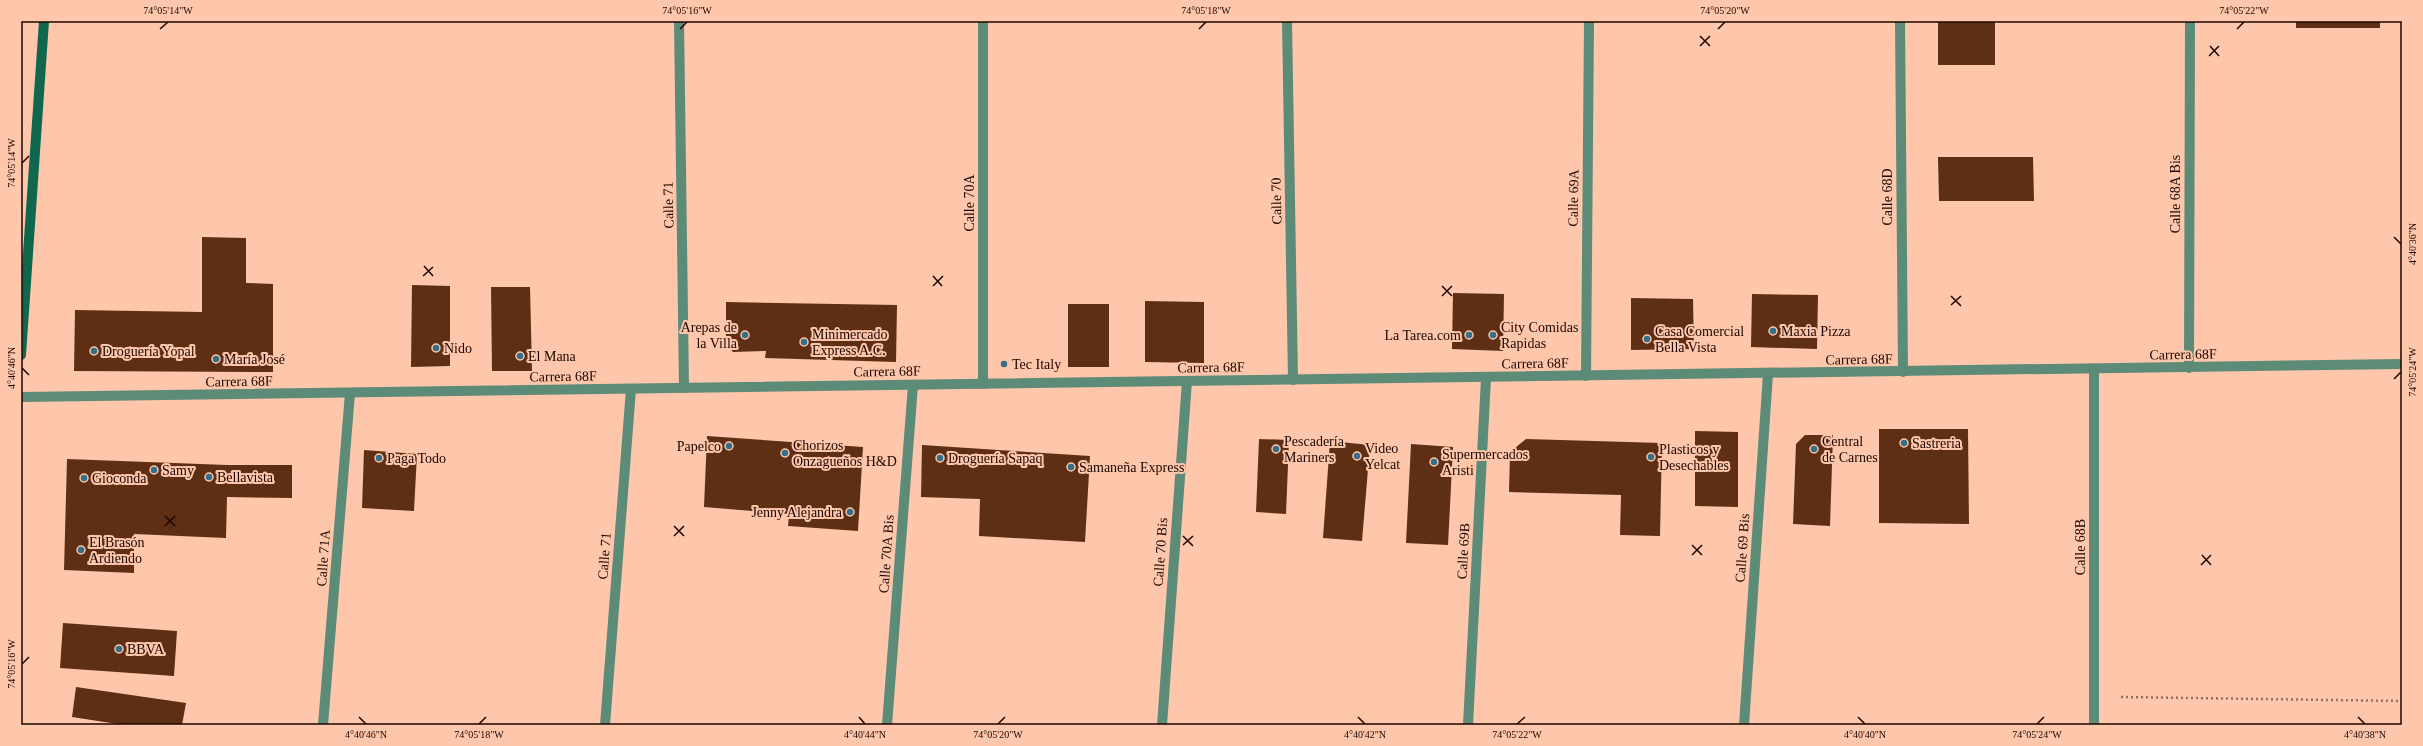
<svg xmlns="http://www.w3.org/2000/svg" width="2423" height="746" viewBox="0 0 2423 746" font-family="'Times New Roman',serif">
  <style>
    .building { fill: #5e2f15 }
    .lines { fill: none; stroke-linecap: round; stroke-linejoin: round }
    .path { stroke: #956d5b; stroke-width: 2.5; stroke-dasharray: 2 3; stroke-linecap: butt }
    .minor { stroke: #5c8b78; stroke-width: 10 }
    .tertiary { stroke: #5c8b78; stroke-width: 10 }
    .secondary { stroke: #0f674e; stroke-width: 10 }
    .ticks { fill: none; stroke: #1c0600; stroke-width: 1.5 }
    .poi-dot { fill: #346f87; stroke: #fec6aa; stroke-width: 1.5 }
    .labels { text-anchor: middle; stroke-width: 4; stroke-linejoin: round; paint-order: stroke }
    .street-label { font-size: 14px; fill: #1c0600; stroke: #fec6aa }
    .poi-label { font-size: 14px; fill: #1c0600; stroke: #fec6aa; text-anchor: start }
    .neatline { fill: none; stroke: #1c0600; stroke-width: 1.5 }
    .ticks-label { font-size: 10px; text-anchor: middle; fill: #1c0600 }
  </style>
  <rect width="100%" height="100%" fill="#fec6aa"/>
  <g class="building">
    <rect x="2296" y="21" width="84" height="7"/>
    <rect x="1938" y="22" width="57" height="43"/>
    <polygon points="1938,157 2033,157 2034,201 1939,201"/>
    <polygon points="202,237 246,238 246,283 273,284 273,372 74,371 75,310 202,312"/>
    <polygon points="412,285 450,286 450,366 411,367"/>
    <polygon points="491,287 530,287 532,371 492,371"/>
    <polygon points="1453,293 1504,294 1503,351 1452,349"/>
    <polygon points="1752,294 1818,295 1817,349 1751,347"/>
    <polygon points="1631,298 1693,299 1694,349 1631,350"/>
    <polygon points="1145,301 1204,302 1204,363 1145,362"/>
    <polygon points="726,302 897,305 896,362 765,358 766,351 733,352 726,344"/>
    <rect x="1068" y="304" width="41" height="63"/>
    <polygon points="1879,429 1968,429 1969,524 1879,523"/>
    <polygon points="1695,431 1738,432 1738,507 1695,506"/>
    <polygon points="1805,435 1833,435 1830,526 1793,524 1796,444"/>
    <polygon points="707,436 863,447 858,531 788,526 789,514 704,507"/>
    <polygon points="1259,439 1289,440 1286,514 1256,512"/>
    <polygon points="1526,439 1662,443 1660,536 1620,535 1621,495 1509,492 1510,452"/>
    <polygon points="1330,441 1370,445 1362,541 1323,538"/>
    <polygon points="1411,444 1453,447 1448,545 1406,543"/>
    <polygon points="922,445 1090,456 1085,542 979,536 980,499 921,497"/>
    <polygon points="364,450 417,454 414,511 362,508"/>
    <polygon points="67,459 227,465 292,465 292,498 227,497 226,538 134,534 134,573 64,570"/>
    <polygon points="63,623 177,631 174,676 60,668"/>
    <polygon points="76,687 186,703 182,725 124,725 72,717"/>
  </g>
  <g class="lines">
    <polyline class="path" points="2121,697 2402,701"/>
    <g class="minor">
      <polyline points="1287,21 1293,380"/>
      <polyline points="2189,368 2190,21"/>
      <polyline points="1586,376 1589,21"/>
      <polyline points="983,384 983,21"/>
      <polyline points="323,725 350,393"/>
      <polyline points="605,725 631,389"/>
      <polyline points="887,725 913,385"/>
      <polyline points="1162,725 1187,381"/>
      <polyline points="1468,725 1486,378"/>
      <polyline points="1744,725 1768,374"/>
      <polyline points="2094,725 2094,369"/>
    </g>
    <g class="tertiary">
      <polyline points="679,21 684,388"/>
      <polyline points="1900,21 1903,372"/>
      <polyline points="21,397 2402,364"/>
    </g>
    <polyline class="secondary" points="21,355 44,21"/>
  </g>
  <path class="ticks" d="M160,29L168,22M680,29L687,22M1199,29L1206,22M1718,29L1725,22M2237,29L2244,22M1700,36L1710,46M1700,46L1710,36M2210,46L2219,56M2209,56L2219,46M22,163L29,156M2394,237L2401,244M424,266L433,276M423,276L433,267M933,276L942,286M933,286L943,276M1442,286L1452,296M1442,296L1452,286M1951,296L1961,306M1951,305L1961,296M22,368L29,375M2394,379L2401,372M165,516L175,526M165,526L175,516M674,526L684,536M674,536L684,526M1183,536L1193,546M1183,545L1193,536M1692,545L1702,555M1692,555L1702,545M2202,555L2211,565M2201,565L2211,555M22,664L29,657M359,717L366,724M859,717L865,724M1358,717L1365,724M1858,717L1865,724M2358,717L2365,724M479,724L486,717M998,724L1005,717M1517,724L1525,717M2037,724L2044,717"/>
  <g class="poi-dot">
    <circle cx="1773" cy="331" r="4"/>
    <circle cx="745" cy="335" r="4"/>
    <circle cx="1469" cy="335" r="4"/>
    <circle cx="1493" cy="335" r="4"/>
    <circle cx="1647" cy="339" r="4"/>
    <circle cx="804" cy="342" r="4"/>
    <circle cx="436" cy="348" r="4"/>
    <circle cx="94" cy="351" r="4"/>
    <circle cx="520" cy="356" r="4"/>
    <circle cx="216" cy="359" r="4"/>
    <circle cx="1004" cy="364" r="4"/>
    <circle cx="1904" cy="443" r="4"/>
    <circle cx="729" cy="446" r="4"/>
    <circle cx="1276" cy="449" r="4"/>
    <circle cx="1814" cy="449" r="4"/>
    <circle cx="785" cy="453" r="4"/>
    <circle cx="1357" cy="456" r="4"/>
    <circle cx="1651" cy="457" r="4"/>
    <circle cx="379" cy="458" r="4"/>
    <circle cx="940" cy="458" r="4"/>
    <circle cx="1434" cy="462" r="4"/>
    <circle cx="1071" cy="467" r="4"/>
    <circle cx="154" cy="470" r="4"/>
    <circle cx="209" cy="477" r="4"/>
    <circle cx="84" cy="478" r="4"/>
    <circle cx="850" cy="512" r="4"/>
    <circle cx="81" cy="550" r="4"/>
    <circle cx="119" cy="649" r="4"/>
  </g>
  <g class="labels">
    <g class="street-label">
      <text transform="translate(2175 194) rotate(-90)" y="5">Calle 68A Bis</text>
      <text transform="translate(1887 197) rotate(-90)" y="5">Calle 68D</text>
      <text transform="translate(1573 198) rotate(-89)" y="5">Calle 69A</text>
      <text transform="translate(1276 201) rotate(-91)" y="5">Calle 70</text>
      <text transform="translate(969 203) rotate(-90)" y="5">Calle 70A</text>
      <text transform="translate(668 205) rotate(-91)" y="5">Calle 71</text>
      <text transform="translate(2183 354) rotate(-1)" y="5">Carrera 68F</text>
      <text transform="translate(1859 359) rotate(-1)" y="5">Carrera 68F</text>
      <text transform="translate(1535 363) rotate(-1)" y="5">Carrera 68F</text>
      <text transform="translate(1211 367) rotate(-1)" y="5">Carrera 68F</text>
      <text transform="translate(887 371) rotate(-1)" y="5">Carrera 68F</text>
      <text transform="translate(563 376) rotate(-1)" y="5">Carrera 68F</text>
      <text transform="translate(239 381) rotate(-1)" y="5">Carrera 68F</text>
      <text transform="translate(2080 547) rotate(-90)" y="5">Calle 68B</text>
      <text transform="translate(1742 548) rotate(-86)" y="5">Calle 69 Bis</text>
      <text transform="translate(1463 551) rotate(-87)" y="5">Calle 69B</text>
      <text transform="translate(1160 552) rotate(-86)" y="5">Calle 70 Bis</text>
      <text transform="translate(886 554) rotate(-86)" y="5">Calle 70A Bis</text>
      <text transform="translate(604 556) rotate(-86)" y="5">Calle 71</text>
      <text transform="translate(323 558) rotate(-86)" y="5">Calle 71A</text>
    </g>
    <g class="poi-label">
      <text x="737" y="332" text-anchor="end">Arepas de<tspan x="737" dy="16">la Villa</tspan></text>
      <text x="1501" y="332">City Comidas<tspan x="1501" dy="16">Rapidas</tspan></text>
      <text x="1655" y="336">Casa Comercial<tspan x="1655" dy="16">Bella Vista</tspan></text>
      <text x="1781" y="336">Maxia Pizza</text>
      <text x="812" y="339">Minimercado<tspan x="812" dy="16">Express A.C.</tspan></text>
      <text x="1461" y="340" text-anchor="end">La Tarea.com</text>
      <text x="444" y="353">Nido</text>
      <text x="102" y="356">Droguería Yopal</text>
      <text x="528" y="361">El Mana</text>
      <text x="224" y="364">María José</text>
      <text x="1012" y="369">Tec Italy</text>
      <text x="1284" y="446">Pescadería<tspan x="1284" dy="16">Mariners</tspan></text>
      <text x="1822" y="446">Central<tspan x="1822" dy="16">de Carnes</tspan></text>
      <text x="1912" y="448">Sastreria</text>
      <text x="793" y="450">Chorizos<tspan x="793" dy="16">Onzagueños H&amp;D</tspan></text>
      <text x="721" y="451" text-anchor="end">Papelco</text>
      <text x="1365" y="453">Video<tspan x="1365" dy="16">Yelcat</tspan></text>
      <text x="1659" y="454">Plasticos y<tspan x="1659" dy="16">Desechables</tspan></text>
      <text x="1442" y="459">Supermercados<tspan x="1442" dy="16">Aristi</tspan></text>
      <text x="387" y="463">Paga Todo</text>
      <text x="948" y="463">Droguería Sapaq</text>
      <text x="1079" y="472">Samaneña Express</text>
      <text x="162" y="475">Samy</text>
      <text x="217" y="482">Bellavista</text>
      <text x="92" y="483">Gioconda</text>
      <text x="842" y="517" text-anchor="end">Jenny Alejandra</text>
      <text x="89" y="547">El Brasón<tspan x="89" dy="16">Ardiendo</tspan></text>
      <text x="127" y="654">BBVA</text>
    </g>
  </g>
  <rect width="2423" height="746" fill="none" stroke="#fec6aa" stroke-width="44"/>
  <rect x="22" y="22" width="2379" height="702" class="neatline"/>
  <g class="ticks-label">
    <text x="168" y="14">74°05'14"W</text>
    <text x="687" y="14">74°05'16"W</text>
    <text x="1206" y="14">74°05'18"W</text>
    <text x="1725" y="14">74°05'20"W</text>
    <text x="2244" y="14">74°05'22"W</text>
    <text transform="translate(11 163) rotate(-90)" y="4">74°05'14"W</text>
    <text transform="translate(2412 244) rotate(-90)" y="4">4°40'36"N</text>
    <text transform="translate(11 368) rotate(-90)" y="4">4°40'46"N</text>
    <text transform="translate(2412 372) rotate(-90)" y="4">74°05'24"W</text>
    <text transform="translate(11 664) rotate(-90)" y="4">74°05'16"W</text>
    <text x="366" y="738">4°40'46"N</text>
    <text x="479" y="738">74°05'18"W</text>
    <text x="865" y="738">4°40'44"N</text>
    <text x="998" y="738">74°05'20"W</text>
    <text x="1365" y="738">4°40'42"N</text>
    <text x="1517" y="738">74°05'22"W</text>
    <text x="1865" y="738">4°40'40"N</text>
    <text x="2037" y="738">74°05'24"W</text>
    <text x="2365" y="738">4°40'38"N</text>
  </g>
</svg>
